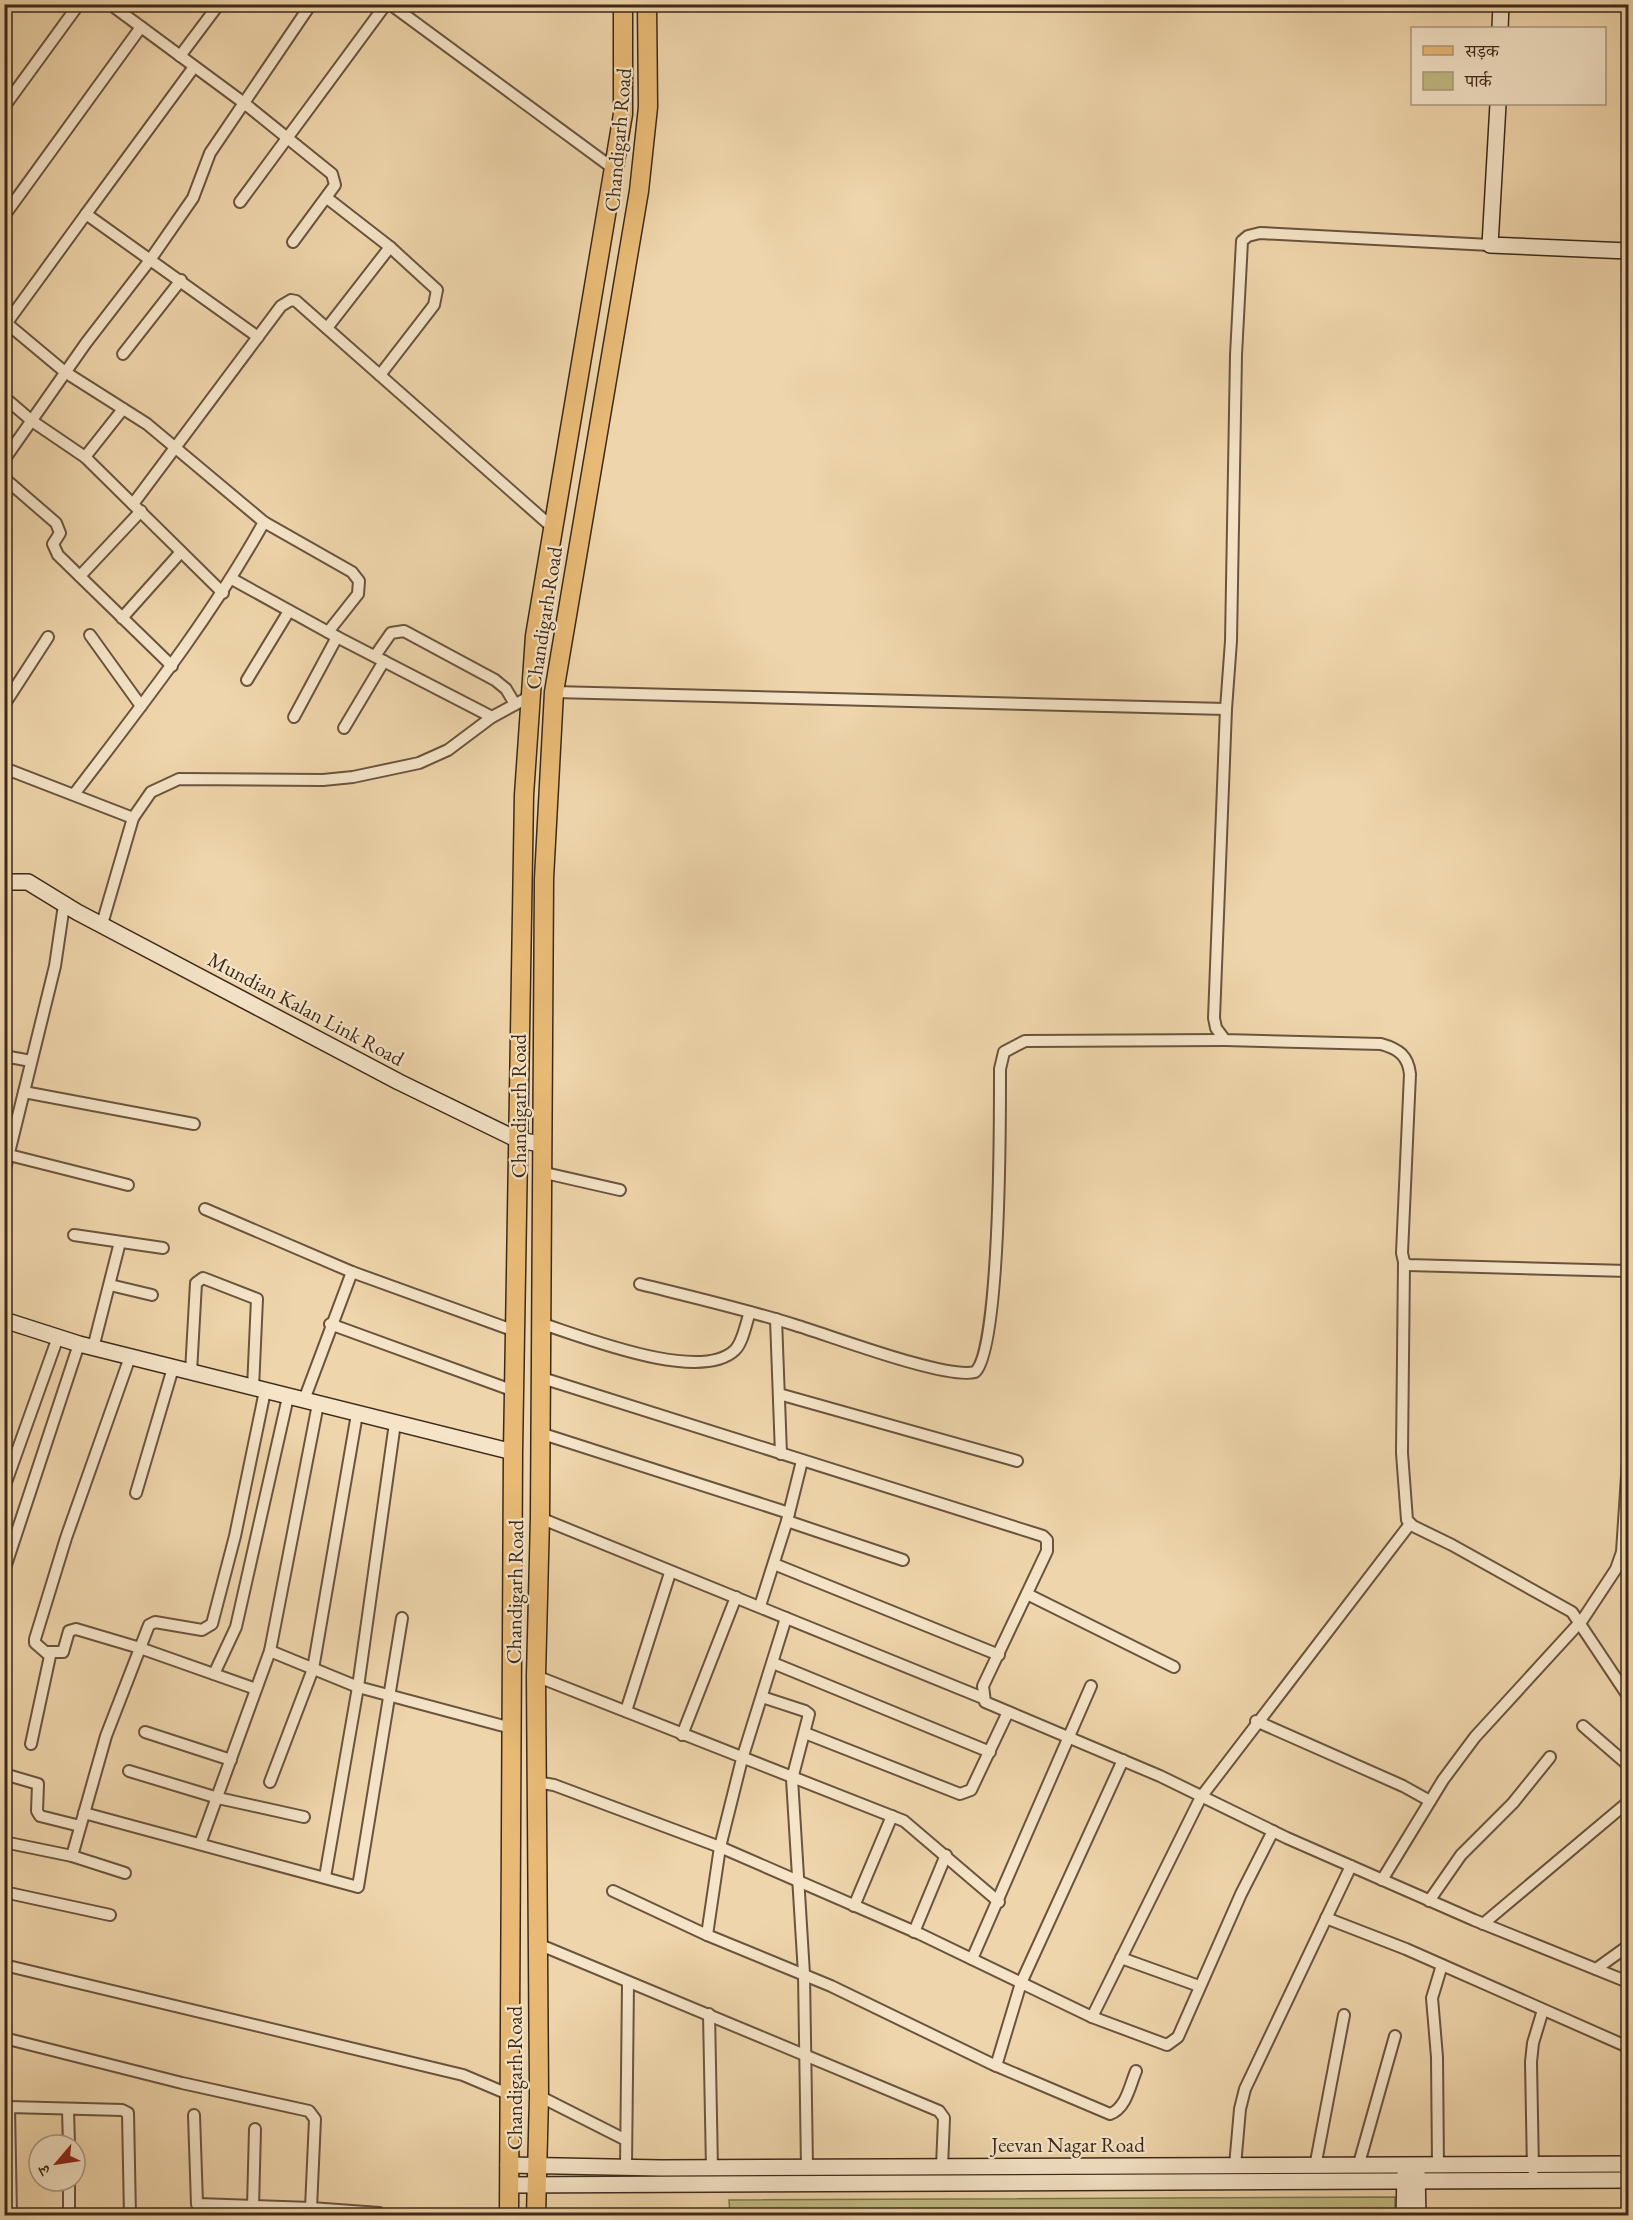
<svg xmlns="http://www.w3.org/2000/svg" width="1633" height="2220" viewBox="0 0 1633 2220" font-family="'EB Garamond','Noto Serif Devanagari',serif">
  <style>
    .green { fill: #c1bb83; stroke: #7f724e; stroke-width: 1.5 }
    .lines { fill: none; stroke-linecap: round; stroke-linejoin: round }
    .street-casing { stroke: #6a543e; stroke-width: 14 }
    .secondary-casing { stroke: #3d2919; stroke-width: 18 }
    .primary-casing { stroke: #3d2919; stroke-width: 21 }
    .street { stroke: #f5e4c8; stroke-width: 10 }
    .secondary { stroke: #f5e4c8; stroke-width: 15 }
    .primary { stroke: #e8ba76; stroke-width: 18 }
    .labels { text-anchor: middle; stroke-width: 4.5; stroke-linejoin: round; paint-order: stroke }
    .street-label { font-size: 21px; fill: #3d2919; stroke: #f5e4c8 }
  </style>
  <rect width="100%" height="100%" fill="#efd5ab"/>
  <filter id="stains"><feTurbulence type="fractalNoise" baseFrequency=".00333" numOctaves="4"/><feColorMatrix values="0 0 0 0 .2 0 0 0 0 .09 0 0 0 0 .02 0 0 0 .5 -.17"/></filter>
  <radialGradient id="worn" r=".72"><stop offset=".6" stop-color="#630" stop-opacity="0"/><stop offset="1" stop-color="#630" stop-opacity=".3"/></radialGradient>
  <polygon class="green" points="1395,2197 1395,2216 730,2216 729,2200"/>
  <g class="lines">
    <defs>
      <g id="street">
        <polyline points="110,4 244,103 332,174 335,185 293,242"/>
        <polyline points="390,4 614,169"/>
        <polyline points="180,56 219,4"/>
        <polyline points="4,107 79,4"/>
        <polyline points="327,198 390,247 437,290 434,305 380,375"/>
        <polyline points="240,202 386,4"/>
        <polyline points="86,214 194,67"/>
        <polyline points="4,216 141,27"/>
        <path d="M1490,245L1260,233L1248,236L1242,241L1236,355L1231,641L1226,709L1214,1018L1216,1028L1225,1040L1381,1044C1399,1049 1408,1056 1410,1074L1402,1253L1404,1262L1408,1265L1628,1271"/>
        <polyline points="4,321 65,372 147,424 264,522 352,572 359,581 358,594 328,632"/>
        <polyline points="6,324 86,214 258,337"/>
        <polyline points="327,328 390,247"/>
        <polyline points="123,354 181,280"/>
        <polyline points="4,397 32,421 85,457 223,593"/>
        <polyline points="85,457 123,409"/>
        <polyline points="4,460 86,343 150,260 193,198 210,153 311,4"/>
        <polyline points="4,478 56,523 60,533 53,544 58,555 172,666"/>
        <polyline points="133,504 281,306 291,300 296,301 553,528"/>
        <polyline points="80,576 141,511"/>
        <polyline points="232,579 337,637 492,717"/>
        <polyline points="122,618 181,552"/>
        <polyline points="90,635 141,706"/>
        <polyline points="375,656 391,633 404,631 495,680 506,689 515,704"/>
        <polyline points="247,680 289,611"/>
        <polyline points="554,692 1226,709"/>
        <polyline points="4,705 48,637"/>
        <polyline points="294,717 337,637"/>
        <polyline points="344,728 384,661"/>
        <polyline points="4,768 133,818 102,924"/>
        <path d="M75,793C142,705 210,619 264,522"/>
        <polyline points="133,818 151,792 179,779 323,780 353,777 419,763 448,750 492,717 529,697"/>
        <polyline points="4,1056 31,1061"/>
        <polyline points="24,1092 194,1124"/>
        <polyline points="9,1155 128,1185"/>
        <polyline points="541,1172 620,1190"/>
        <polyline points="4,1173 55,966 64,905"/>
        <polyline points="205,1209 352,1272 515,1331"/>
        <polyline points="74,1235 163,1248"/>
        <polyline points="1404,1262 1402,1453 1407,1520 1413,1526 1452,1545 1572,1612 1628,1696"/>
        <path d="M640,1284C692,1297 744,1309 795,1325C829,1335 947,1380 975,1372C1001,1350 1000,1113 1000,1069L1004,1052L1025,1041L1225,1040"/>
        <polyline points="110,1285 152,1295"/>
        <polyline points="776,1319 781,1454"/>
        <path d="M540,1323C581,1336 700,1384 735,1350C743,1342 746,1323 750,1312"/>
        <polyline points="330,1324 514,1391"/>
        <polyline points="93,1348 120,1242"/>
        <polyline points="191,1372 196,1283 203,1278 257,1299 253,1388"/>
        <polyline points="539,1377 1043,1536 1047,1540 1047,1551 983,1686 985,1702 1160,1776 1287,1838 1474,1920 1628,1982"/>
        <polyline points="779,1394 1017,1461"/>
        <polyline points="304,1400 352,1272"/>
        <polyline points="540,1433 789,1513"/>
        <polyline points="4,1488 58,1337"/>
        <polyline points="136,1493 173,1368"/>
        <polyline points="540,1518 983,1698"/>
        <polyline points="787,1521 903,1560"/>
        <polyline points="774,1564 999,1655"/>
        <polyline points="4,1571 79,1344"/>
        <polyline points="1027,1594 1174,1667"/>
        <polyline points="760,1606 787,1521 802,1461"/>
        <polyline points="270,1651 358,1687 511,1728"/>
        <polyline points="48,1652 63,1652 69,1631 76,1629 140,1648 256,1689"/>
        <polyline points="773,1663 990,1752"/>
        <polyline points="214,1674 236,1627 288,1397"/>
        <polyline points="536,1676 904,1821 999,1902"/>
        <polyline points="762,1697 805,1711 809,1714 792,1779 804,1974 807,2167"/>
        <polyline points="626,1711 670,1573"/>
        <polyline points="1256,1721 1403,1786 1430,1801"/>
        <polyline points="1583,1726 1628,1765"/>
        <polyline points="145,1732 231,1760"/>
        <polyline points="805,1733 960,1794 971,1790 1008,1712"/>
        <polyline points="682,1735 736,1597"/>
        <polyline points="31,1744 50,1656 35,1643 35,1639 66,1538 130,1357"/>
        <polyline points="129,1771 218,1798 304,1817"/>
        <polyline points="4,1774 38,1784 37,1811 40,1816 80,1826"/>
        <polyline points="270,1782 313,1669 357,1414"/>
        <polyline points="536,1782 554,1785 720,1847 920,1934 1092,2017 1167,2045 1178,2037 1241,1894 1273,1831"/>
        <polyline points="84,1813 358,1887 402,1618"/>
        <polyline points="4,1842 72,1856 106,1736 149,1625 155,1622 202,1630 212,1624 235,1536 265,1391"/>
        <polyline points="200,1844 270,1651 318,1404"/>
        <polyline points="72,1856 125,1873"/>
        <polyline points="325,1877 358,1687 395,1423"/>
        <polyline points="1382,1880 1443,1780 1475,1737 1583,1619 1616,1569 1622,1552 1628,1461"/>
        <path d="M613,1891L707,1935L831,1986L992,2064L1110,2114C1126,2109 1130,2085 1136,2071"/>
        <polyline points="4,1892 110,1915"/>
        <polyline points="1429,1901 1461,1855 1513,1803 1550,1757"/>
        <polyline points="854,1906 892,1816"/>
        <polyline points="1326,1918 1406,1949 1628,2047"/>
        <polyline points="1483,1924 1628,1802"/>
        <polyline points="914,1932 946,1855"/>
        <polyline points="707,1935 720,1847 742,1759 786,1618"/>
        <polyline points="538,1944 939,2111 944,2118 942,2167"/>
        <polyline points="1121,1958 1199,1986"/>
        <polyline points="972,1959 1091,1686"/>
        <polyline points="4,1965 463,2075 508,2094"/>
        <polyline points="1596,1969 1628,1946"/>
        <polyline points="709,2014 712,2168"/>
        <polyline points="1092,2017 1201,1797 1410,1524"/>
        <polyline points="4,2038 182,2083 309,2111 315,2119 311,2208 379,2213 382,2216"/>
        <polyline points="996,2066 1021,1983 1123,1760"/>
        <polyline points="539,2096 626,2140"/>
        <polyline points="68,2110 69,2145"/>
        <polyline points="194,2115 197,2204 311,2208"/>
        <polyline points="1235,2166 1240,2109 1245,2089 1351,1866"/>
        <polyline points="1438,2166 1437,2057 1432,1998 1442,1965"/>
        <polyline points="626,2167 628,1983"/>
        <polyline points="1315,2167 1344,2015"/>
        <polyline points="1358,2167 1395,2036"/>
        <polyline points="1533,2170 1531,2062 1533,2043 1543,2010"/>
        <polyline points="69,2181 69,2216"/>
        <polyline points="253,2207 255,2129"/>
        <polyline points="11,2216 9,2107 122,2110 128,2113 130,2216"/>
      </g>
      <g id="secondary">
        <polyline points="1500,28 1501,4"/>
        <polyline points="1498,104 1490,245 1628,251"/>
        <polyline points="4,882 28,882 77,912 399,1082 518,1140 541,1144"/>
        <polyline points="4,1320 79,1344 513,1452"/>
        <polyline points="508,2165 661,2168 1628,2164"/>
        <polyline points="1417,2172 1418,2216"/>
        <polyline points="510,2185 1628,2180"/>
        <polyline points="1404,2216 1405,2174"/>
      </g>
      <g id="primary">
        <polyline points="509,2216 513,1452 524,795 535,636 623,114 623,4"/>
        <polyline points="536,2216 539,2096 536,1676 540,1518 544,879 554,692 639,191 648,107 647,4"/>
      </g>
    </defs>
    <use href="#street" class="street-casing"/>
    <use href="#secondary" class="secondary-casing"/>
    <use href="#primary" class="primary-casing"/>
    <use href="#street" class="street"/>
    <use href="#secondary" class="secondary"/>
    <use href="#primary" class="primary"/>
  </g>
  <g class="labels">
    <g class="street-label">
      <text transform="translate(618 140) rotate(-85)" y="7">Chandigarh Road</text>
      <text transform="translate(544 618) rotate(-81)" y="7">Chandigarh Road</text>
      <text transform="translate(306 1009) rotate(28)" y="7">Mundian Kalan Link Road</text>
      <text transform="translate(519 1106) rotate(-90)" y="7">Chandigarh Road</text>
      <text transform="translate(515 1592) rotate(-89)" y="7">Chandigarh Road</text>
      <text transform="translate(515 2078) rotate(-90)" y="7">Chandigarh Road</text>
      <text x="1068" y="2152">Jeevan Nagar Road</text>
    </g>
  </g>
  <rect width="1633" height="2220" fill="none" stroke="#efd5ab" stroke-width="24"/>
  <rect x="6" y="6" width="1621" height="2208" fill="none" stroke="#3d2919" stroke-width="3"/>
  <rect x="12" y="12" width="1609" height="2196" fill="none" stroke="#3d2919" stroke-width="1.5"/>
  <rect x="1411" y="27" width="195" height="78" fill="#f5e4c8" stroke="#ab9982" stroke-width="1.5"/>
  <rect x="1423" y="46" width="30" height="9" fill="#e8ba76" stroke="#ab9982" stroke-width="1.5"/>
  <text x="1465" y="57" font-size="18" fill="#3d2919">सड़क</text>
  <rect x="1423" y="72" width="30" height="18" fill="#c1bb83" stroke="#ab9982" stroke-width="1.5"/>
  <text x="1465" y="87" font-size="18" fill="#3d2919">पार्क</text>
  <g transform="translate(57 2163) rotate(241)"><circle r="28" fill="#f5e4c8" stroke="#ab9982" stroke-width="1.5"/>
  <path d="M0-4.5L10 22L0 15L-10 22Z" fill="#8f2418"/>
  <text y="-9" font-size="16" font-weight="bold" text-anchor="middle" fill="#3d2919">उ</text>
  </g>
  <rect width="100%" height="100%" filter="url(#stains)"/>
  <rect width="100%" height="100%" fill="url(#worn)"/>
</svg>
